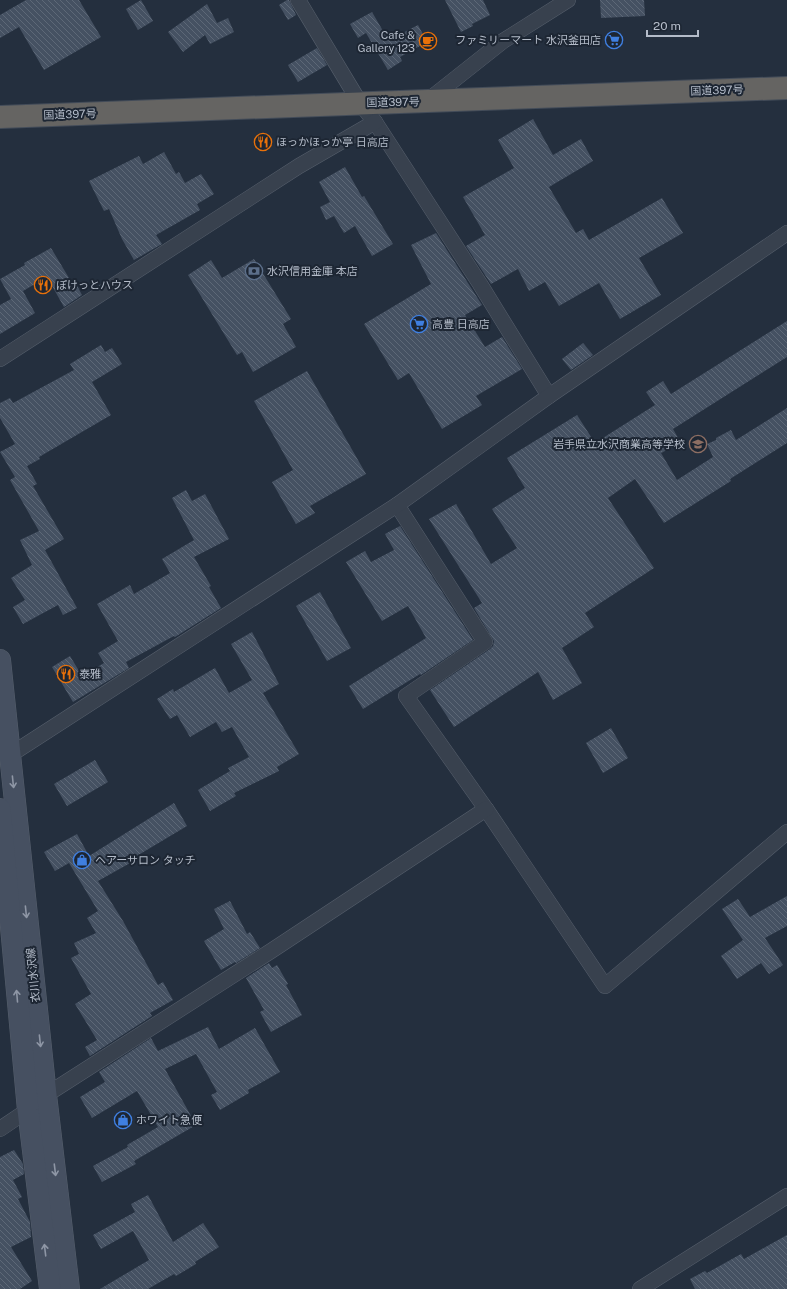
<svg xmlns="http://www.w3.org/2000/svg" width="787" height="1289" viewBox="0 0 787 1289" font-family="'Public Sans','Noto Sans JP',sans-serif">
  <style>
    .building { fill: url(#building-back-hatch) }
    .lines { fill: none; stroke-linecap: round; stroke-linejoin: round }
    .minor-casing { stroke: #565f6c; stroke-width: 16 }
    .secondary-casing { stroke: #565f6c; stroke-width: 22 }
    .trunk-casing { stroke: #434c59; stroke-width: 24 }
    .minor { stroke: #38414e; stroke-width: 15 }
    .secondary { stroke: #465061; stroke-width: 21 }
    .trunk { stroke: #656462; stroke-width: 22 }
    .oneway { stroke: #8e96a5 }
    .labels { text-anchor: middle; stroke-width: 4; stroke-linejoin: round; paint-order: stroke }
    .poi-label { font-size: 11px; fill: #b4bcc9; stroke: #1d2633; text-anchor: start }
    .street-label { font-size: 11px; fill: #b4bcc9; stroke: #1d2633 }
  </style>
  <defs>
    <pattern id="building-back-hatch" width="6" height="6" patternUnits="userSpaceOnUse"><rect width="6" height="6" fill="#455162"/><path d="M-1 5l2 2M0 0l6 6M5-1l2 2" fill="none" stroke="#5d6877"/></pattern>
  </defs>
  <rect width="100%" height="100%" fill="#242f3e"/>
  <g class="building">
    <polygon points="26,0 79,0 101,37 44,70 19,27 0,38 0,15"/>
    <polygon points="141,0 153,21 138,30 126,9"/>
    <polygon points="287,0 289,0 296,15 288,20 279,5"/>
    <polygon points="445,0 483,0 490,15 472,24 473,26 461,32"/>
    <polygon points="600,0 644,0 645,16 601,18"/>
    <polygon points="207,4 217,23 228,18 234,32 210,44 205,35 183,52 168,32"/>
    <polygon points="372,12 383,31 384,30 389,40 418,25 427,42 400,57 402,61 388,70 366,33 358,38 350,24"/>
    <polygon points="317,48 327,65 298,82 288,65"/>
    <polygon points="533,119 553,155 581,139 593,161 549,187 576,233 583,229 589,240 662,198 683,233 639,258 661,295 620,319 599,283 559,306 545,282 529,291 518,269 491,284 466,246 485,235 463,197 514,168 498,140"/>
    <polygon points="164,152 176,174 179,172 185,183 201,174 214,194 197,204 200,210 156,235 162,244 134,260 122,239 109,209 104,211 89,181 139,156 143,164"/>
    <polygon points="345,167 362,197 364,196 393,244 372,256 355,226 344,233 334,216 326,220 320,207 330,202 319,182"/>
    <polygon points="436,233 482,305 465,315 485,347 502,337 522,369 476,396 482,405 442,429 409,373 398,380 364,324 431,284 411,245"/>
    <polygon points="51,248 72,283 75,282 82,295 64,307 47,277 23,291 35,313 0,334 0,305 11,299 0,279 25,265 24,263"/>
    <polygon points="254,259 291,319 283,324 296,347 253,372 242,352 237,355 188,275 211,260 222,278"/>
    <polygon points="787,321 787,357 673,429 681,443 661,453 677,480 713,457 707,444 716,440 716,438 731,430 736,440 787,408 787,443 730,479 731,481 664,523 635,479 608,498 654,568 585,613 594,627 562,648 582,683 553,700 538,672 454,727 430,690 490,649 493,646 494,641 474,608 482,603 429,519 456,504 491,564 517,548 492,509 525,488 507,458 577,415 595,443 655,405 646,392 663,381 671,394"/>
    <polygon points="583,343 593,355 571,370 562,359"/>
    <polygon points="101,345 105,352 112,348 122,364 92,382 111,415 39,457 40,459 27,466 37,484 33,486 64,539 45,550 77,608 63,615 58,605 23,624 13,607 25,600 11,578 32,565 20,540 39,531 10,480 15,477 0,452 15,444 0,418 0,403 10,398 13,403 74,370 70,364"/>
    <polygon points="307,371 366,474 310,506 315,513 296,524 272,482 293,470 254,401"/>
    <polygon points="186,490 192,501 205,494 229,539 194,557 211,586 209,587 221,608 175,637 174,636 126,662 129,668 73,702 52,667 70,656 82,676 104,663 98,653 118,641 97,604 130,585 134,594 170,573 162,559 194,540 172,498"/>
    <polygon points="400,526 473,640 421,675 420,674 363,709 349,686 426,638 408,606 382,621 346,562 365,551 371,562 394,550 385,534"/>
    <polygon points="320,592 351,648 327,661 296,606"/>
    <polygon points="252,632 279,684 263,693 299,754 277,767 279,771 234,793 236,796 210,811 198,790 230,771 228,768 249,757 232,727 222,732 216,722 190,737 177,715 170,719 157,699 173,689 174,692 215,668 229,693 252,680 231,644"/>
    <polygon points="611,728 628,758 603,773 586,743"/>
    <polygon points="95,760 108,782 67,806 54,784"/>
    <polygon points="174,803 187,826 130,860 132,862 98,881 123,921 158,985 163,982 173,1000 150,1013 152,1016 90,1056 85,1047 97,1040 75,1004 91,994 71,958 79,954 74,943 96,933 87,918 98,911 69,863 55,871 44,852 77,834 89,856"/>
    <polygon points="787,896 787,926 765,938 783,965 769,974 761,963 737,979 721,956 743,940 722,909 738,899 750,917"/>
    <polygon points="230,901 247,934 250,932 260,948 236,963 235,962 221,970 204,941 224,929 214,909"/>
    <polygon points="269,963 272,968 277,965 288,984 286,985 302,1015 271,1032 260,1012 264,1010 246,978"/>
    <polygon points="208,1027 219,1049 255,1028 280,1072 248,1090 249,1093 220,1110 211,1095 217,1092 196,1054 165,1069 196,1125 134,1161 136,1164 102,1182 93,1166 128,1147 127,1145 158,1127 137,1091 92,1118 80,1097 105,1082 99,1072 151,1038 158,1051"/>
    <polygon points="14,1150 23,1164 24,1174 13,1180 22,1197 18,1199 30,1222 31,1237 11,1247 32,1281 20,1289 0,1289 0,1157"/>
    <polygon points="148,1195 173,1242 203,1223 219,1247 195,1262 196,1264 176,1276 174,1274 148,1289 100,1289 149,1260 133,1231 101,1249 93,1235 135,1212 131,1204"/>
    <polygon points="787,1235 787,1289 695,1289 690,1279 705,1271 707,1273 741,1254 744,1259"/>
  </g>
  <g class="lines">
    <defs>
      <g id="minor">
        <polyline points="298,0 360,103 375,122 480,284 549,396"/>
        <polyline points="426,102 503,41 568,0"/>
        <polyline points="0,359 299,166 375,122"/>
        <polyline points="397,505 485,642 406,696 486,809 605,986 787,832"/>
        <polyline points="10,755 397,505 549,396 787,233"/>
        <polyline points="0,1129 28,1110 46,1095 271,951 486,809"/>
        <polyline points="640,1289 787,1196"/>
      </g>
      <g id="secondary">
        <polyline points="0,660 46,1095 69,1289"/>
        <polyline points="0,809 28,1110 50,1289"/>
      </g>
      <path id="trunk" d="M0,117C262,106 525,98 787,88"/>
    </defs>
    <use href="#minor" class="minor-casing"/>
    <use href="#secondary" class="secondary-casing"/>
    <use href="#trunk" class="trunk-casing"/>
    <use href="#minor" class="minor"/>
    <use href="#secondary" class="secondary"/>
    <use href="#trunk" class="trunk"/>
  </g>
  <defs><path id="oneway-shaft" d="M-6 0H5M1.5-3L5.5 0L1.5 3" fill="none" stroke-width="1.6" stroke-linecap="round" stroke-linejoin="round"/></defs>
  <g class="oneway">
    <use href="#oneway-shaft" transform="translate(13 782) rotate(84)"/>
    <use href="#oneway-shaft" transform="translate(26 912) rotate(84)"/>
    <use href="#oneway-shaft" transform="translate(17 996) rotate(-95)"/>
    <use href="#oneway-shaft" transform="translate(40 1041) rotate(84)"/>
    <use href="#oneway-shaft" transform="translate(55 1170) rotate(83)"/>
    <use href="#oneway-shaft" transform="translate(45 1250) rotate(-97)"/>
  </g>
  <defs>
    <symbol id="supermarket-ring" viewBox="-11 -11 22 22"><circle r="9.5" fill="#1d2633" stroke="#3f7fe0" stroke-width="1.5"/><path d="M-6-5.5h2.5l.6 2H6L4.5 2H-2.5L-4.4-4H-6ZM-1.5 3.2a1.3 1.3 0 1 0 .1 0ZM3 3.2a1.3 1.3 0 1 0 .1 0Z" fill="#3f7fe0"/></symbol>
    <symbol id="cafe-ring" viewBox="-11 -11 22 22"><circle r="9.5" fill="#1d2633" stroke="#e8710a" stroke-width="1.5"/><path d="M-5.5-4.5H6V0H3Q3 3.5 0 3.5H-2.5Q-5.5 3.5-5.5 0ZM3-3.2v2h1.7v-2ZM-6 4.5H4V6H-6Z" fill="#e8710a"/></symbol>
    <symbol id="restaurant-ring" viewBox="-11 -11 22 22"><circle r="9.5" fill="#1d2633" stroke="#e8710a" stroke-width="1.5"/><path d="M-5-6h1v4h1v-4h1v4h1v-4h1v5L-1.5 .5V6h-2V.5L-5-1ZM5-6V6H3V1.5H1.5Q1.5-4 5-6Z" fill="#e8710a"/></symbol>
    <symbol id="bank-ring" viewBox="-11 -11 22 22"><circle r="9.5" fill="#1d2633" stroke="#5c6f8a" stroke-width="1.5"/><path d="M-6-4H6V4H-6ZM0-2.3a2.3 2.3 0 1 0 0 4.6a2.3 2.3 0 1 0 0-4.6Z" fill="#5c6f8a"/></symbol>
    <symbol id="school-ring" viewBox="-11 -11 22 22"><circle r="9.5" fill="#1d2633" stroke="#8d6e63" stroke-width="1.5"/><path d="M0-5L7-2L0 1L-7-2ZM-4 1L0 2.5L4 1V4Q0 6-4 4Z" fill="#8d6e63"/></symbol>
    <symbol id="shop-ring" viewBox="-11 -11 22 22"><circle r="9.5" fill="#1d2633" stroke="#3f7fe0" stroke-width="1.5"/><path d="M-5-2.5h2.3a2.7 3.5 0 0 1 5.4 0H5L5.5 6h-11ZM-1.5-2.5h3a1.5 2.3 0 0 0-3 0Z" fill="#3f7fe0"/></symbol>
  </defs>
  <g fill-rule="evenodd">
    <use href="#supermarket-ring" x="604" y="30" width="20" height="20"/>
    <use href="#cafe-ring" x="418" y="31" width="20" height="20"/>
    <use href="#restaurant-ring" x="253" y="132" width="20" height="20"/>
    <use href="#bank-ring" x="244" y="261" width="20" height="20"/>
    <use href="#restaurant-ring" x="33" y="275" width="20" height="20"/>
    <use href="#supermarket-ring" x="409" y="314" width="20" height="20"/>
    <use href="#school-ring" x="688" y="434" width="20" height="20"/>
    <use href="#restaurant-ring" x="56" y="664" width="20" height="20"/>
    <use href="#shop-ring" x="72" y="850" width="20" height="20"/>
    <use href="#shop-ring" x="113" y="1110" width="20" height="20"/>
  </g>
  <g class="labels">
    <g class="poi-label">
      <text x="415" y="39" text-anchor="end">Cafe &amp;<tspan x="415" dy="13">Gallery 123</tspan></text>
      <text x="601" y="44" text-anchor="end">ファミリーマート 水沢釜田店</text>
      <text x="276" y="146">ほっかほっか亭 日高店</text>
      <text x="267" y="275">水沢信用金庫 本店</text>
      <text x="56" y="289">ぽけっとハウス</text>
      <text x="432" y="328">高豊 日高店</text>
      <text x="685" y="448" text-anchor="end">岩手県立水沢商業高等学校</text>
      <text x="79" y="678">泰雅</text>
      <text x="95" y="864">ヘアーサロン タッチ</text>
      <text x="136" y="1124">ホワイト急便</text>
    </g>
    <g class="street-label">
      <text transform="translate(717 90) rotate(-2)" y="4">国道397号</text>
      <text transform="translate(393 102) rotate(-1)" y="4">国道397号</text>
      <text transform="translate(70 114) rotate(-2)" y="4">国道397号</text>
      <text transform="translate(33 975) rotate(-96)" y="4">衣川水沢線</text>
    </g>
  </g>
  <path d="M647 30v6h51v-6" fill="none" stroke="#b4bcc9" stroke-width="2"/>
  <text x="653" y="30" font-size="12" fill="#b4bcc9" stroke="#1d2633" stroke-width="3" paint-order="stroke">20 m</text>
</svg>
